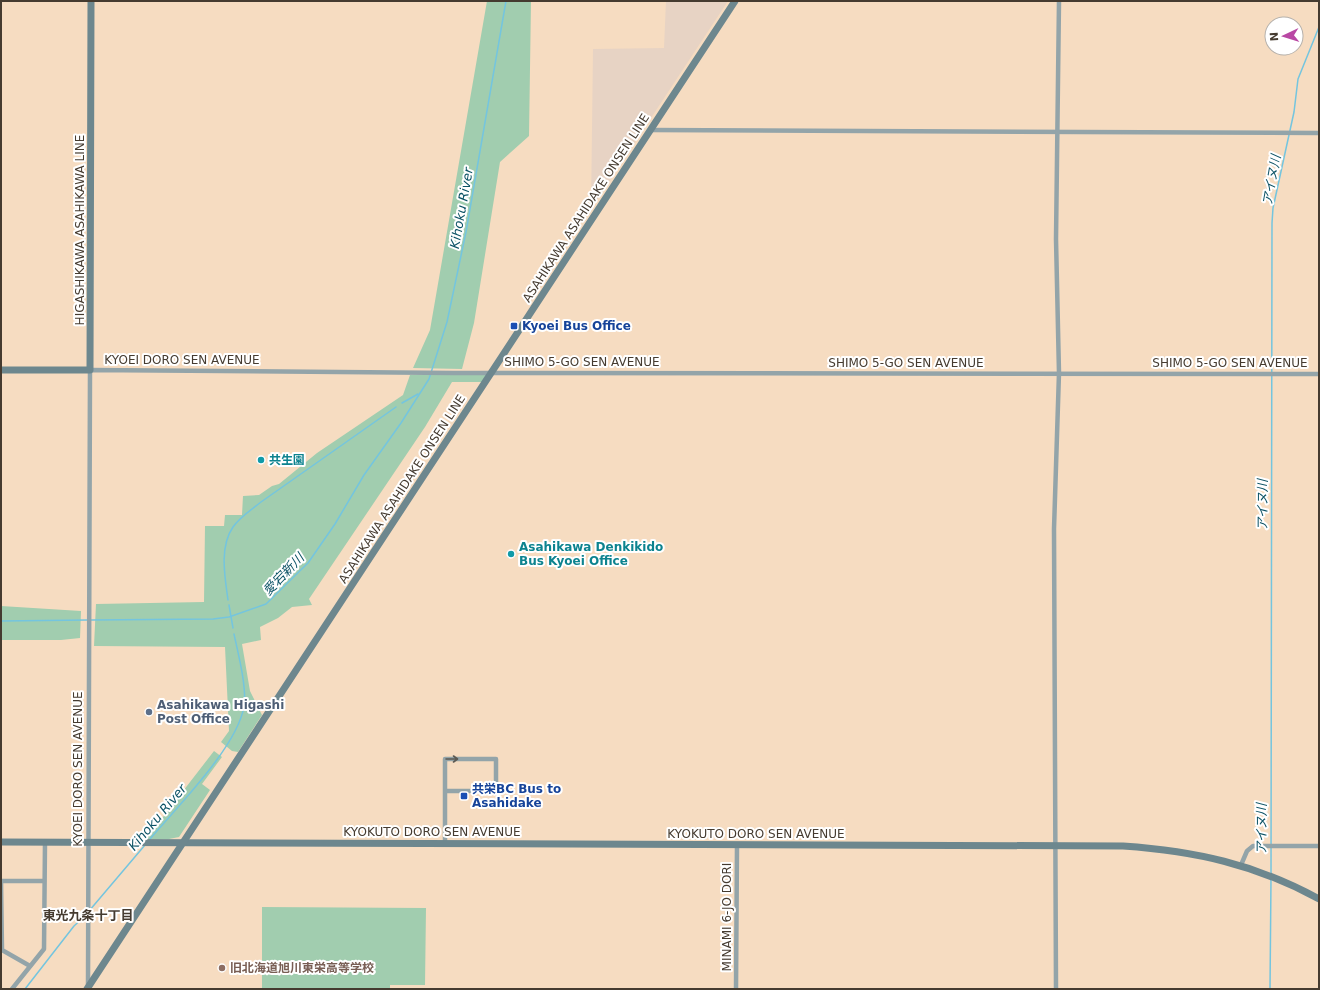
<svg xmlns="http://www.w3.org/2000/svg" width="1320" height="990" viewBox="0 0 1320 990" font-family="'DejaVu Sans','Noto Sans JP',sans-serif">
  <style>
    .industrial { fill: #e7d3c4 }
    .green { fill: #a1cdaf }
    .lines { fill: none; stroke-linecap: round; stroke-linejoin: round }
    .stream { stroke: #74c5df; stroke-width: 1.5 }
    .street { stroke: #93a4a9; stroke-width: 4.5 }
    .secondary { stroke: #6d878e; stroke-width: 7 }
    .oneway { stroke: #5c5a54 }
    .transit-dot { fill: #1a4fb4; stroke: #fff; stroke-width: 1.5 }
    .culture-dot { fill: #0f9aa8; stroke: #fff; stroke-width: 1.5 }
    .service-dot { fill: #5c6f8a; stroke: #fff; stroke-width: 1.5 }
    .education-dot { fill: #8d6e63; stroke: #fff; stroke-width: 1.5 }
    .labels { text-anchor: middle; stroke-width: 4; stroke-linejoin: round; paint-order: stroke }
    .street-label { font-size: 12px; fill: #453b30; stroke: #fff }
    .transit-label { font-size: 12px; font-weight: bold; fill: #164399; stroke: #fff; text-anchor: start }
    .culture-label { font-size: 12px; font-weight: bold; fill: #0d838f; stroke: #fff; text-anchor: start }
    .service-label { font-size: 12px; font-weight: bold; fill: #4e5e75; stroke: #fff; text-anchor: start }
    .education-label { font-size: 12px; font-weight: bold; fill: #785e54; stroke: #fff; text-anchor: start }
    .water-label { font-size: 13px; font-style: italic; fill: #0b5265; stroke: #fff }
    .neighbourhood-label { font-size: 13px; font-weight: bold; fill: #453b30; stroke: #fff }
  </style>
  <rect width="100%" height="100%" fill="#f6dcc1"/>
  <polygon class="industrial" points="666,1 728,1 591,209 593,49 664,48"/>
  <g class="green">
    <polygon points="487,1 531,1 529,136 500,162 474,323 462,369 413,368 430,330"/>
    <polygon points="410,375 487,375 483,382 452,382 425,427 309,599 312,605 292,607 278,618 260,627 261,640 242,644 250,691 262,715 238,752 232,751 221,742 229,731 225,647 94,646 96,604 204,602 205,526 224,526 225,515 242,515 243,496 259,495 272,486 279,484 317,453 403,395"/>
    <polygon points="1,606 81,611 80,638 61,640 1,640"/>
    <polygon points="214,751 222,757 202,784 210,790 179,837 169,839 146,839"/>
    <polygon points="262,907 426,908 425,985 390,985 390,989 262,989"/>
  </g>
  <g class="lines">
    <g class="stream">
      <polyline points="402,403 418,394"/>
      <path d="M228,600C225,578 219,547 233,527C240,517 251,510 261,502L396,407"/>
      <polyline points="229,605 233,628"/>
      <polyline points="91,620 213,619 229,617 266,604 308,563 335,524 364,475 401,423 429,379 447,322 466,232 506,1"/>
      <polyline points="1,621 87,620"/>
      <path d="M150,839C177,807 238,746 244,706C247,687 238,653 234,634"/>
      <polyline points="1271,874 1272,223 1273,208 1294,112 1298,79 1319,27"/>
      <polyline points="89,911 145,845"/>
      <polyline points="25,989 74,926 87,914"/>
      <polyline points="1270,989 1271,878"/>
    </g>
    <g class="street">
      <polyline points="650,130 1319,133"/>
      <polyline points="445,791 496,791 496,759 445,759 445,843"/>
      <polyline points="1241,865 1247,851 1253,846 1319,846"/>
      <polyline points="30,966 2,950 1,881 44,881"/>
      <polyline points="88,987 90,370 453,373 1319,374"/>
      <polyline points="12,989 44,949 45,842"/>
      <polyline points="736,989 737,845"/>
      <polyline points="1056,989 1054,529 1059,373 1056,239 1059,1"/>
    </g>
    <g class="secondary">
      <polyline points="1,370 90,370 91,1"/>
      <path d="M1,842L1123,846C1195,851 1255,864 1319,899"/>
      <polyline points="87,989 735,1"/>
    </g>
  </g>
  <defs><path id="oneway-shaft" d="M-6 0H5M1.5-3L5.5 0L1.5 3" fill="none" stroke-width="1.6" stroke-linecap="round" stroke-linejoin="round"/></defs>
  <use class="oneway" href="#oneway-shaft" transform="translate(452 759)"/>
  <g class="transit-dot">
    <rect x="510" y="322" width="8" height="8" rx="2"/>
    <rect x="460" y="792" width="8" height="8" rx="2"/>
  </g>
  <g class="culture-dot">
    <circle cx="261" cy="460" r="4"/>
    <circle cx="511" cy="554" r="4"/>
  </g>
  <circle class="service-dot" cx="149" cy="712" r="4"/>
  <circle class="education-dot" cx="222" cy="968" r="4"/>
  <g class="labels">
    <g class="street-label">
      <text transform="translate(586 208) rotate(-57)" y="4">ASAHIKAWA ASAHIDAKE ONSEN LINE</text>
      <text transform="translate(80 230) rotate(-90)" y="4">HIGASHIKAWA ASAHIKAWA LINE</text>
      <text x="182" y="364">KYOEI DORO SEN AVENUE</text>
      <text x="582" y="366">SHIMO 5-GO SEN AVENUE</text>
      <text x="906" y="367">SHIMO 5-GO SEN AVENUE</text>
      <text x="1230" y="367">SHIMO 5-GO SEN AVENUE</text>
      <text transform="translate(402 489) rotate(-57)" y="4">ASAHIKAWA ASAHIDAKE ONSEN LINE</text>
      <text transform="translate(78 769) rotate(-90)" y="4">KYOEI DORO SEN AVENUE</text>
      <text x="432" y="836">KYOKUTO DORO SEN AVENUE</text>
      <text x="756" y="838">KYOKUTO DORO SEN AVENUE</text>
      <text transform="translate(727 917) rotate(-90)" y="4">MINAMI 6-JO DORI</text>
    </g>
    <g class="transit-label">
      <text x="522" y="330">Kyoei Bus Office</text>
      <text x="472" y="793">共栄BC Bus to<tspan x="472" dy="14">Asahidake</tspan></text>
    </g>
    <g class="culture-label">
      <text x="269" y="464">共生園</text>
      <text x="519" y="551">Asahikawa Denkikido<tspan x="519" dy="14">Bus Kyoei Office</tspan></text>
    </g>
    <g class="service-label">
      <text x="157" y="709">Asahikawa Higashi<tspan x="157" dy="14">Post Office</tspan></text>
    </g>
    <g class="education-label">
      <text x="230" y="972">旧北海道旭川東栄高等学校</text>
    </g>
    <g class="water-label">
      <text transform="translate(1271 180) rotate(-80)" y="5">アイヌ川</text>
      <text transform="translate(461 208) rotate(-80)" y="5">Kihoku River</text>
      <text transform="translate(1262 505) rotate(-90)" y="5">アイヌ川</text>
      <text transform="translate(283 574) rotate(-46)" y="5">愛宕新川</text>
      <text transform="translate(157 817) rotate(-50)" y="5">Kihoku River</text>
      <text transform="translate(1261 829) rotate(-90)" y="5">アイヌ川</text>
    </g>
    <g class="neighbourhood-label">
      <text x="88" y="920">東光九条十丁目</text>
    </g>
  </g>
  <rect width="1320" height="990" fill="none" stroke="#453b30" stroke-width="4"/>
  <g transform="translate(1284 36) rotate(266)"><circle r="19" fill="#ffffff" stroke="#b5b1ac"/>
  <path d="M0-3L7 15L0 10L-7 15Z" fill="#b948a4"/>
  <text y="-6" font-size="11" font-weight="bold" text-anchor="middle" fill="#453b30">N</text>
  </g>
</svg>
